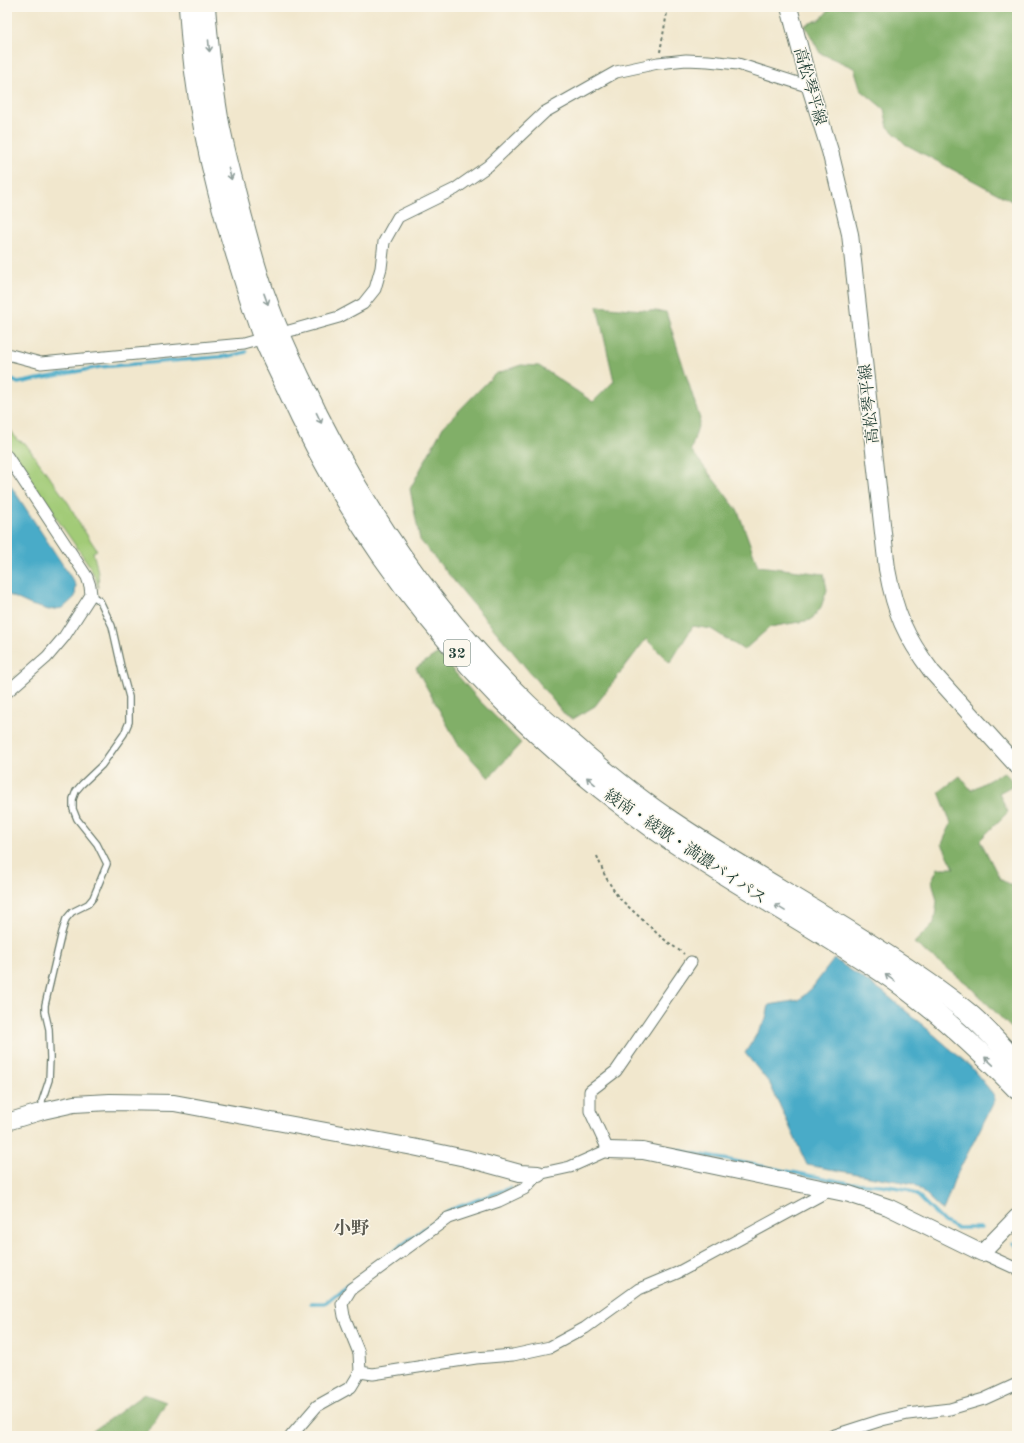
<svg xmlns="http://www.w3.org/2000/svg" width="1024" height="1443" viewBox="0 0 1024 1443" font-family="'Old Standard TT','Noto Serif JP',serif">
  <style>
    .green { fill: #a2cb77; stroke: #608456 }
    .forest { fill: #81af68; stroke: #50764e }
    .water { fill: #49abc8; stroke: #34747e }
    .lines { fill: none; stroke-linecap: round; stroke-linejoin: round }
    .stream { stroke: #49abc8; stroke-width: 3.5 }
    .lane-casing { stroke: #68786a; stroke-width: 8 }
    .street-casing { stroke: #68786a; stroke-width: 13 }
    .secondary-casing { stroke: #68786a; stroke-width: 18 }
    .highway-casing { stroke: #68786a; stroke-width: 22 }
    .path { stroke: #68786a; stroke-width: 2; stroke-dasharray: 3 3; stroke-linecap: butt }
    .lane { stroke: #fff; stroke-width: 5.5 }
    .street { stroke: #fff; stroke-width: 11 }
    .secondary { stroke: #fff; stroke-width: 16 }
    .highway { stroke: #fff; stroke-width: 20 }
    .oneway { stroke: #8f9e9a }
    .labels { text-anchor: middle; stroke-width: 3; stroke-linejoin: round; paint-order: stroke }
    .shield { fill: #fbf7ec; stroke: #61756b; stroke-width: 1 }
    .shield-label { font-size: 15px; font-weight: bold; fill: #1f3d34 }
    .street-label { font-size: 16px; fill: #1f3d34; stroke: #fbf7ec }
    .quarter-label { font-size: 18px; font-weight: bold; fill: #5e5d53; stroke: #fbf7ec }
  </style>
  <rect width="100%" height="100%" fill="#fbf7ec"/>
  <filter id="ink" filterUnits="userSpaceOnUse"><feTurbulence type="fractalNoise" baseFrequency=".025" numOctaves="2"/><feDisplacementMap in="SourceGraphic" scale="8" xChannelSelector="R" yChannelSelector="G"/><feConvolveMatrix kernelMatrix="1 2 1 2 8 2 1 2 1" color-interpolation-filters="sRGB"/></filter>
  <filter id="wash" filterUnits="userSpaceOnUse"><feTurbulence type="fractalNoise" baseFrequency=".012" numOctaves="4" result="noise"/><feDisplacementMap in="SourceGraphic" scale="16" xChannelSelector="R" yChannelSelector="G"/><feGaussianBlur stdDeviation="0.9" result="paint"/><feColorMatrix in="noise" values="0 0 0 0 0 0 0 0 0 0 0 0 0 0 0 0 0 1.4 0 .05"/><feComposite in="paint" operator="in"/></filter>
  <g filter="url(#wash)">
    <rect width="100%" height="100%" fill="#f1e7cd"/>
    <path class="green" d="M7,424L17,440L25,443L69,504L81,526L97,550L93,552C96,564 100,576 98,588L96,580L89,565L7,447Z"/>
    <g class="forest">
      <polygon points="831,7 1017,7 1017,204 905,144 888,127 884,109 861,90 854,68 820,53 805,25 821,19"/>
      <polygon points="597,306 666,312 700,419 691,450 738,511 758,566 824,574 827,590 821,607 811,620 770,627 744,650 711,629 693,626 670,663 646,639 595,706 573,719 566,716 420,540 410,489 443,427 495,374 521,365 539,366 593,402 614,381"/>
      <polygon points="438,653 479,700 521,743 489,778 458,744 416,668"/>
      <polygon points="1004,772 1015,784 999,793 1008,812 980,840 1000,879 1017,889 1017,1025 1011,1028 970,986 914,943 934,923 937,901 932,881 938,868 954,868 942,844 951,823 939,792 960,776 971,790"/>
      <polygon points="144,1394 166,1402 150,1429 143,1436 86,1436"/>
    </g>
    <g class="water">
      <polygon points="7,480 76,585 75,597 63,608 49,610 31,605 7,594"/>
      <polygon points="834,959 882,991 925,1027 970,1066 994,1095 995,1100 954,1180 943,1211 914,1184 807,1165 770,1084 745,1053 766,1019 769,1005 799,1000 812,988"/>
    </g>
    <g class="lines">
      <g class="stream">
        <polyline points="7,377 18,383 100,367 230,356 246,352"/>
        <polyline points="616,1138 645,1144"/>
        <polyline points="676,1150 849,1183 881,1185 906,1189 917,1195 944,1222 956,1228 981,1228"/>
        <polyline points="1013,1243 1017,1246"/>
        <polyline points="390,1254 450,1210 510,1188"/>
        <polyline points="311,1303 325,1303 349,1284"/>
      </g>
    </g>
  </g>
  <g filter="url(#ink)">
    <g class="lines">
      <defs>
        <polyline id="lane" points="43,1110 42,1101 49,1080 50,1058 49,1029 45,1012 45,1005 62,932 66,919 72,912 88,904 93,898 107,864 97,844 77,819 73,809 73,799 76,791 82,784 102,765 124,734 129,722 129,697 122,671 112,626 100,601 91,595"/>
        <g id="street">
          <polyline points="7,354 41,363 243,344 339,317 363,304 375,289 381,268 384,242 398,217 455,189 488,166 545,112 616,72 658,63 686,60 708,61 738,64 810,87"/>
          <polyline points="7,456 87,577 90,586 91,595 64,637 47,657 7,692"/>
          <polyline points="982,1253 1017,1269"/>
          <polyline points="360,1372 373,1374 476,1358 513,1355 550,1347 585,1328 639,1289 677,1273 830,1190"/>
          <polyline points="291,1436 317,1406 351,1387 360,1372 359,1353 344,1316 342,1304 351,1289 448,1218 499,1201 524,1189 538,1174 570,1167 608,1150 590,1111 590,1091 616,1071 691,962"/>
          <polyline points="832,1436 882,1420 908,1414 950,1409 984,1399 1017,1384"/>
        </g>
        <g id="secondary">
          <path d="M789,7L810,87L830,151L850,234L887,569C895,613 905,636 932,672L1017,766"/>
          <polyline points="7,1122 43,1111 74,1104 110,1102 174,1103 413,1147 465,1158 520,1173 538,1174"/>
          <polyline points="608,1150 643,1151 849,1194 888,1207 982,1253 1017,1217"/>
        </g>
        <g id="highway">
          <path d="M189,7C194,96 212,182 240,266C247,289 254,312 262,334C269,352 278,369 286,386C368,567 490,711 652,827C712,870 777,905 840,945C862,959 884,972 905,988C945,1018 982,1053 1017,1089"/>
          <path d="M205,7C208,44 212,82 218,118C224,151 233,182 241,214C249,243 256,273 267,301C276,328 288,353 300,378C356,500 431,610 527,704C546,722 566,738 585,755C612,777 639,800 668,819C734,864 804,902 871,945C904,966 938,988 968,1013C986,1028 1001,1046 1017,1063"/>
        </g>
      </defs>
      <use href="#lane" class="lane-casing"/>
      <use href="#street" class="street-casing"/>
      <use href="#secondary" class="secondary-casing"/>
      <use href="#highway" class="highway-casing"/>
      <g class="path">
        <polyline points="660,52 668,7"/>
        <polyline points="597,856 605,876 618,897 661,937 684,954"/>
      </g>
      <use href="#lane" class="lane"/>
      <use href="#street" class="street"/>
      <use href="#secondary" class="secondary"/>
      <use href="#highway" class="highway"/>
    </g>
    <defs><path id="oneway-shaft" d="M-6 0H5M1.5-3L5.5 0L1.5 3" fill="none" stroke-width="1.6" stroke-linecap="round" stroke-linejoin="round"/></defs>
    <g class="oneway">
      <use href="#oneway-shaft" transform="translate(209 46) rotate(85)"/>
      <use href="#oneway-shaft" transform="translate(230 174) rotate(75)"/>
      <use href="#oneway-shaft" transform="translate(266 299) rotate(70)"/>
      <use href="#oneway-shaft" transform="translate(319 418) rotate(64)"/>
      <use href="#oneway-shaft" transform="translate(591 781) rotate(-139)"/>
      <use href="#oneway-shaft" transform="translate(780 908) rotate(-149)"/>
      <use href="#oneway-shaft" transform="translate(890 978) rotate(-145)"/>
      <use href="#oneway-shaft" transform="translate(989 1061) rotate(-137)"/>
    </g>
  </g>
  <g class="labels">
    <rect class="shield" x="444" y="640" width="26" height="26" rx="3"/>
    <g class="shield-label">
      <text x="457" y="658">32</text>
    </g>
    <g class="street-label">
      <text transform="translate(811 86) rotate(74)" y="6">高松琴平線</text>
      <text transform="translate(868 404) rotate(-96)" y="6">高松琴平線</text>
      <text transform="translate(686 846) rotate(34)" y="6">綾南・綾歌・満濃バイパス</text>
    </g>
    <g class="quarter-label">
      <text x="351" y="1234">小野</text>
    </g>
  </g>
  <rect width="1024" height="1443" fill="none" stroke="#fbf7ec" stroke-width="24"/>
</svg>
